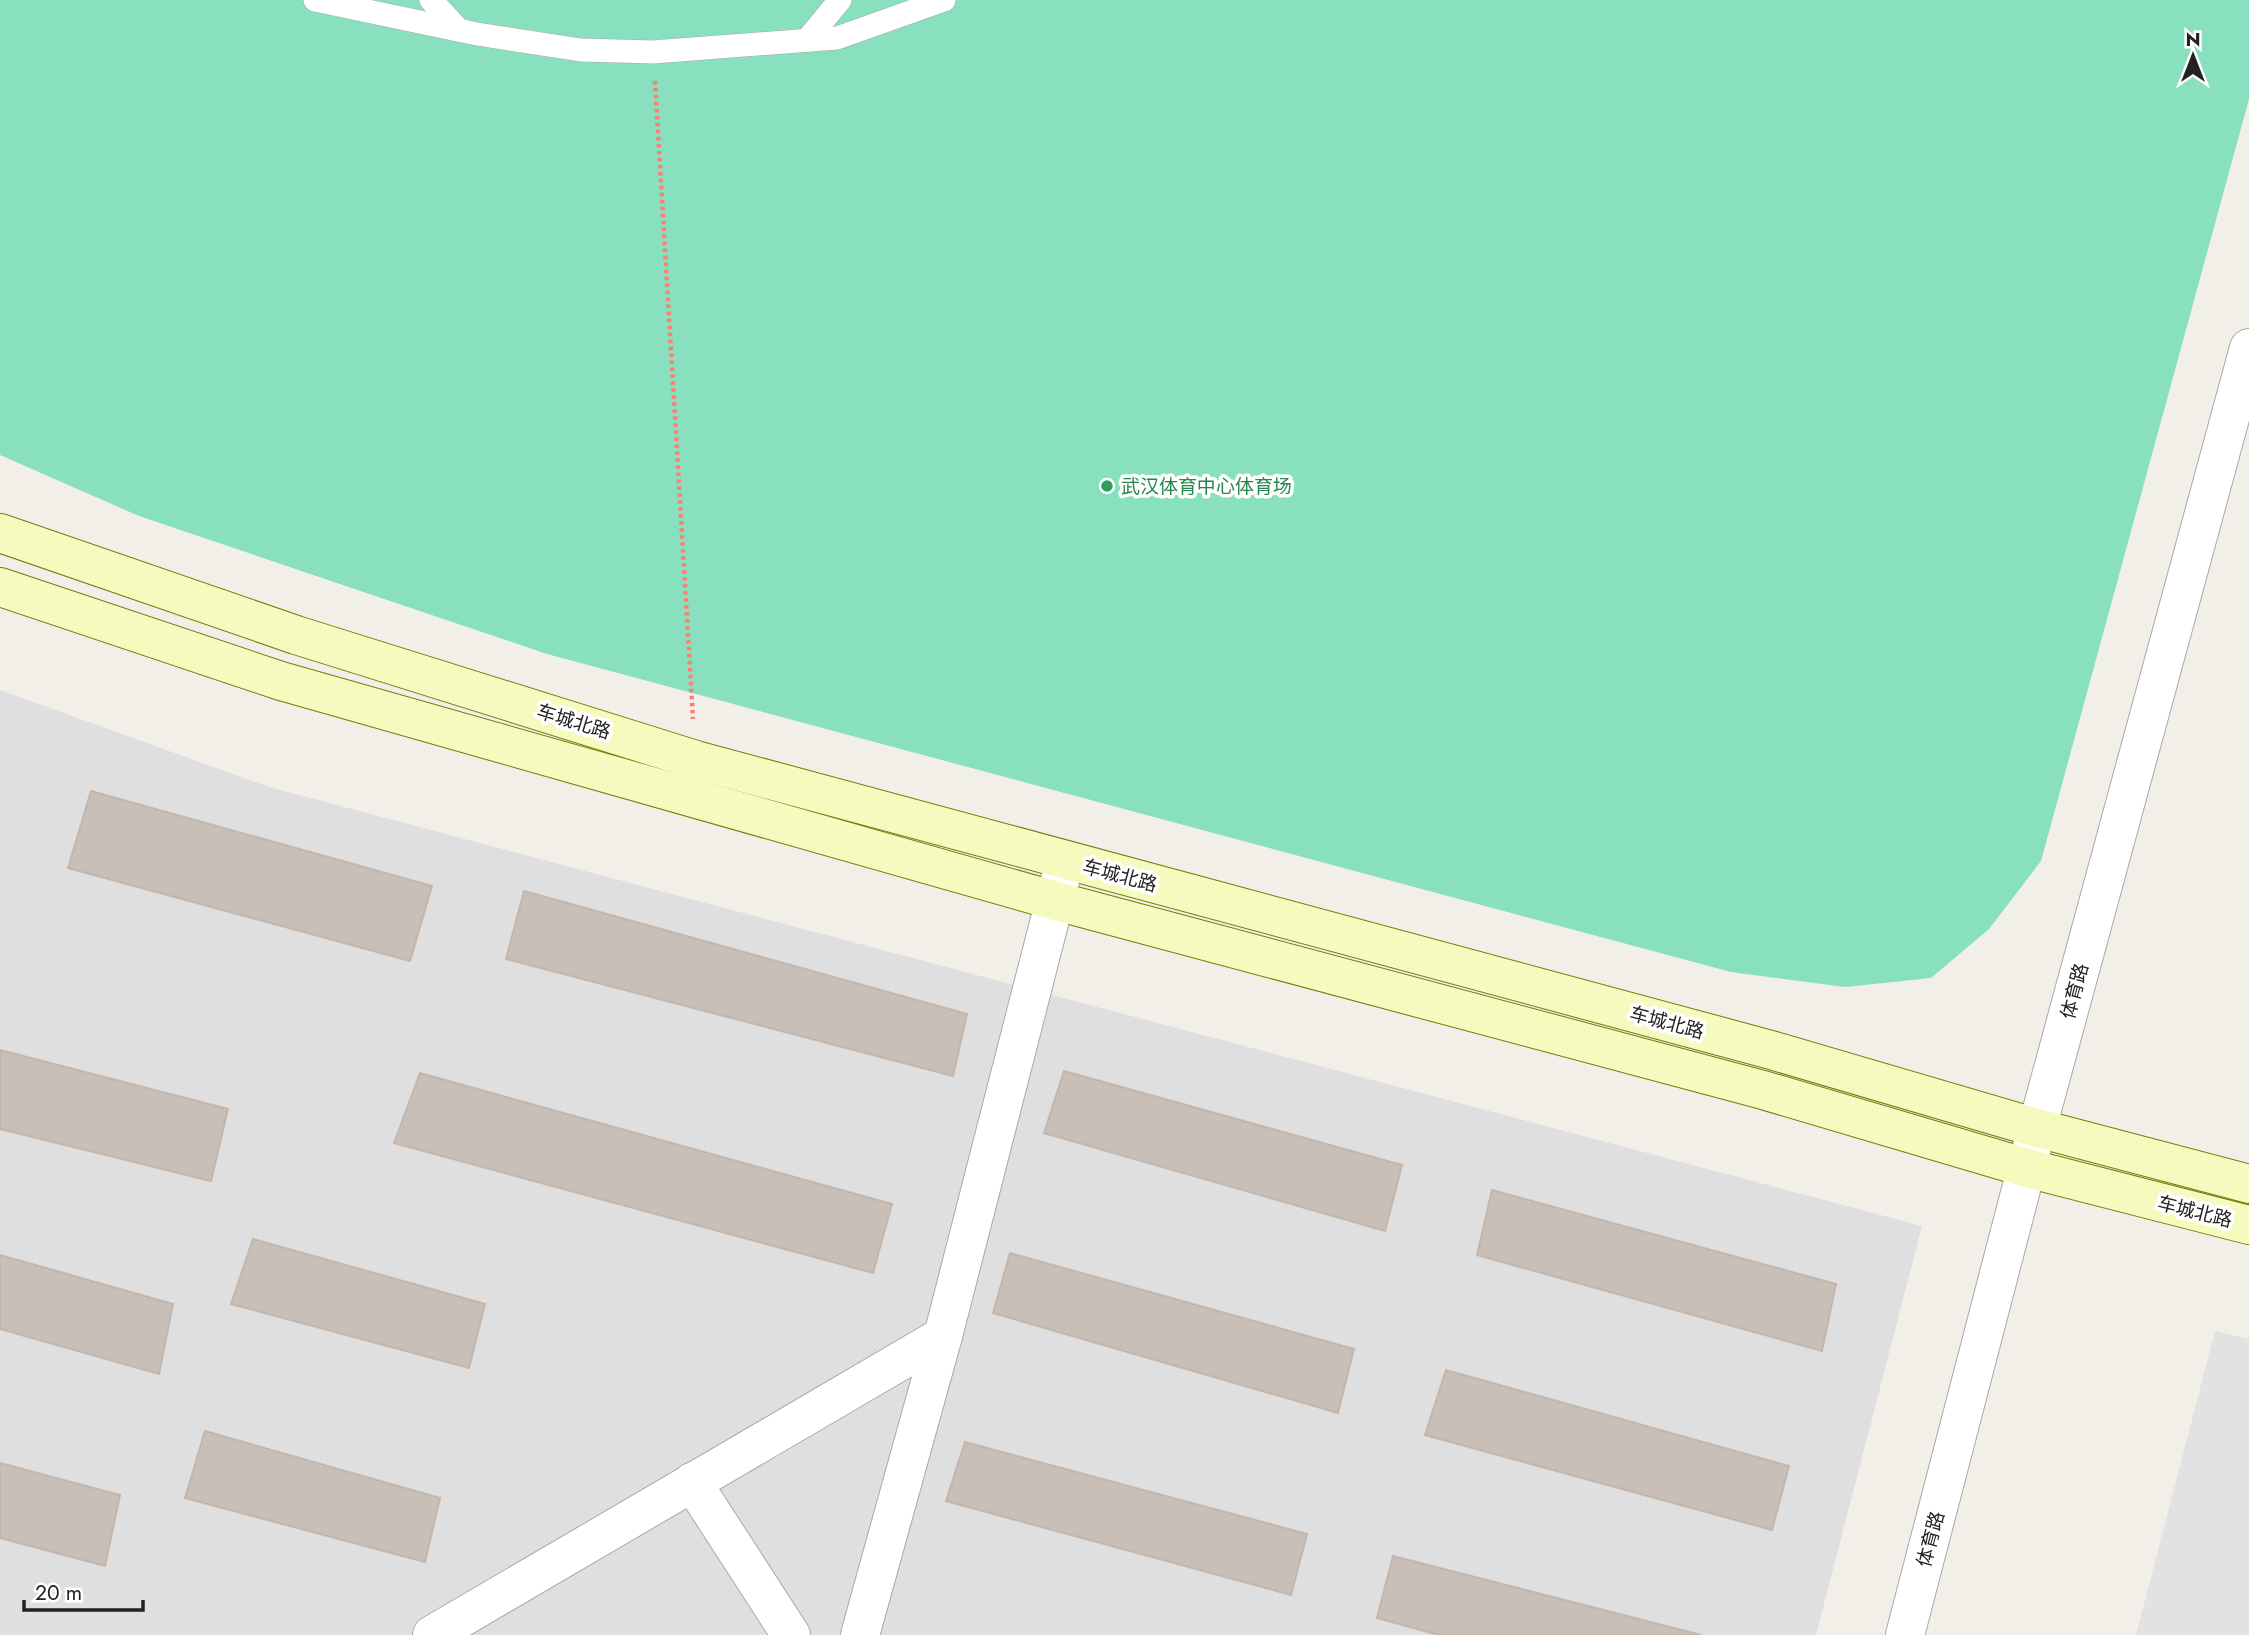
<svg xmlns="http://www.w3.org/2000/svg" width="2249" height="1635" viewBox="0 0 2249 1635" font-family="Jost,'Noto Sans SC',sans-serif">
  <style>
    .residential { fill: #e0dfdf }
    .pitch { fill: #88e0be }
    .parking { fill: #e2e2e2 }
    .building { fill: #c7bfb8; stroke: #c4b6ab; stroke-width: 2 }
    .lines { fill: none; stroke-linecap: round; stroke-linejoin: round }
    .service-casing { stroke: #a9a9a9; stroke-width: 24 }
    .minor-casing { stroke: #a9a9a9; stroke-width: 40 }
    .tertiary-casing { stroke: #a9a9a9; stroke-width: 40 }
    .secondary-casing { stroke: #707d05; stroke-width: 40 }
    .path { stroke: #fa8072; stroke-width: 4.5; stroke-dasharray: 3.5 3.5; stroke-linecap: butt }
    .service { stroke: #fff; stroke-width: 23 }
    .minor { stroke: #fff; stroke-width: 38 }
    .tertiary { stroke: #fff; stroke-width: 38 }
    .secondary { stroke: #f7fabf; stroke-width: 38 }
    .leisure-dot { fill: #2e9e5b; stroke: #fff; stroke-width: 2.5 }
    .labels { text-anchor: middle; stroke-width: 7; stroke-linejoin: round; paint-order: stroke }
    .leisure-label { font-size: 19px; fill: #27864d; stroke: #fff; text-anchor: start }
    .street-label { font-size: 19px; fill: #222; stroke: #fff }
  </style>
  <rect width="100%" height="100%" fill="#f2efe9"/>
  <polygon class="residential" points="0,690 269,787 1922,1226 1816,1635 0,1635"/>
  <polygon class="pitch" points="0,0 2249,0 2249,99 2041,861 1989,929 1931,978 1845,987 1731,972 547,654 139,516 0,455"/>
  <polygon class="parking" points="2215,1331 2249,1339 2249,1635 2136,1635"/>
  <g class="building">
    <polygon points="91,791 432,886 410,961 68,868"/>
    <polygon points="524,891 967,1014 953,1076 506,959"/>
    <polygon points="0,1050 228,1109 211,1181 0,1129"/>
    <polygon points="1064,1071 1402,1165 1385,1231 1044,1133"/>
    <polygon points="420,1073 892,1204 873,1273 394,1143"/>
    <polygon points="1492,1190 1836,1284 1822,1351 1477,1255"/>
    <polygon points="253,1239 485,1304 469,1368 231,1304"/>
    <polygon points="1010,1253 1354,1349 1338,1413 993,1313"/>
    <polygon points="0,1255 173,1304 159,1374 0,1329"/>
    <polygon points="1446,1370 1789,1466 1772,1530 1425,1435"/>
    <polygon points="205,1431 440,1498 425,1562 185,1498"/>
    <polygon points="965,1442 1307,1534 1291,1595 946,1501"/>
    <polygon points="0,1463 120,1495 105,1566 0,1538"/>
    <polygon points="1393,1556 1701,1635 1439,1635 1377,1618"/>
  </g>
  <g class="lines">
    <defs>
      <g id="service">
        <polyline points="315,0 477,34 581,50 653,52 837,38 944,0"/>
        <polyline points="431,0 459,30"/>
        <polyline points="807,40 840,0"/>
      </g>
      <g id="minor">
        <polyline points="692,1482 791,1635"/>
        <polyline points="432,1635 943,1336"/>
        <polyline points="860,1635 943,1336 1065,861"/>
      </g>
      <polyline id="tertiary" points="1905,1635 2037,1128 2249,348"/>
      <g id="secondary">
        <polyline points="0,533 296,635 696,760 1771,1050 2037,1128 2249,1184"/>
        <polyline points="0,587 281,681 1056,901 1763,1090 2027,1168 2249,1225"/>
      </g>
    </defs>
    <use href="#service" class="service-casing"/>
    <use href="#minor" class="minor-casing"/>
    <use href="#tertiary" class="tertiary-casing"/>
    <use href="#secondary" class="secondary-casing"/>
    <polyline class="path" points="655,81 693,719"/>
    <use href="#service" class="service"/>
    <use href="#minor" class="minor"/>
    <use href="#tertiary" class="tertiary"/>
    <use href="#secondary" class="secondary"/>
  </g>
  <circle class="leisure-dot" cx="1107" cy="486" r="7"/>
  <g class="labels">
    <g class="leisure-label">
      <text x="1121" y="493">武汉体育中心体育场</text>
    </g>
    <g class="street-label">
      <text transform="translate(574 721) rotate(17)" y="7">车城北路</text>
      <text transform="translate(1120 875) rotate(15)" y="7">车城北路</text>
      <text transform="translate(2074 991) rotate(-75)" y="7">体育路</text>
      <text transform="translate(1667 1022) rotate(15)" y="7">车城北路</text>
      <text transform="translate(2195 1211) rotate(14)" y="7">车城北路</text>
      <text transform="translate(1930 1539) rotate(-75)" y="7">体育路</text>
    </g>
  </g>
  <g transform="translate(2193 56)" stroke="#ffffff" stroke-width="5" paint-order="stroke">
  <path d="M0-5L12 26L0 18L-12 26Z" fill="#222222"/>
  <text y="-10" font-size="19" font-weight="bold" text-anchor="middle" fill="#222222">N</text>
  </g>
  <path d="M24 1600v10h119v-10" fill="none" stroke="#222222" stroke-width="3.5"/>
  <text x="35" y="1600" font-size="21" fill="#222222" stroke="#ffffff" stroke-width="5" paint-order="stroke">20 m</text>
</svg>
